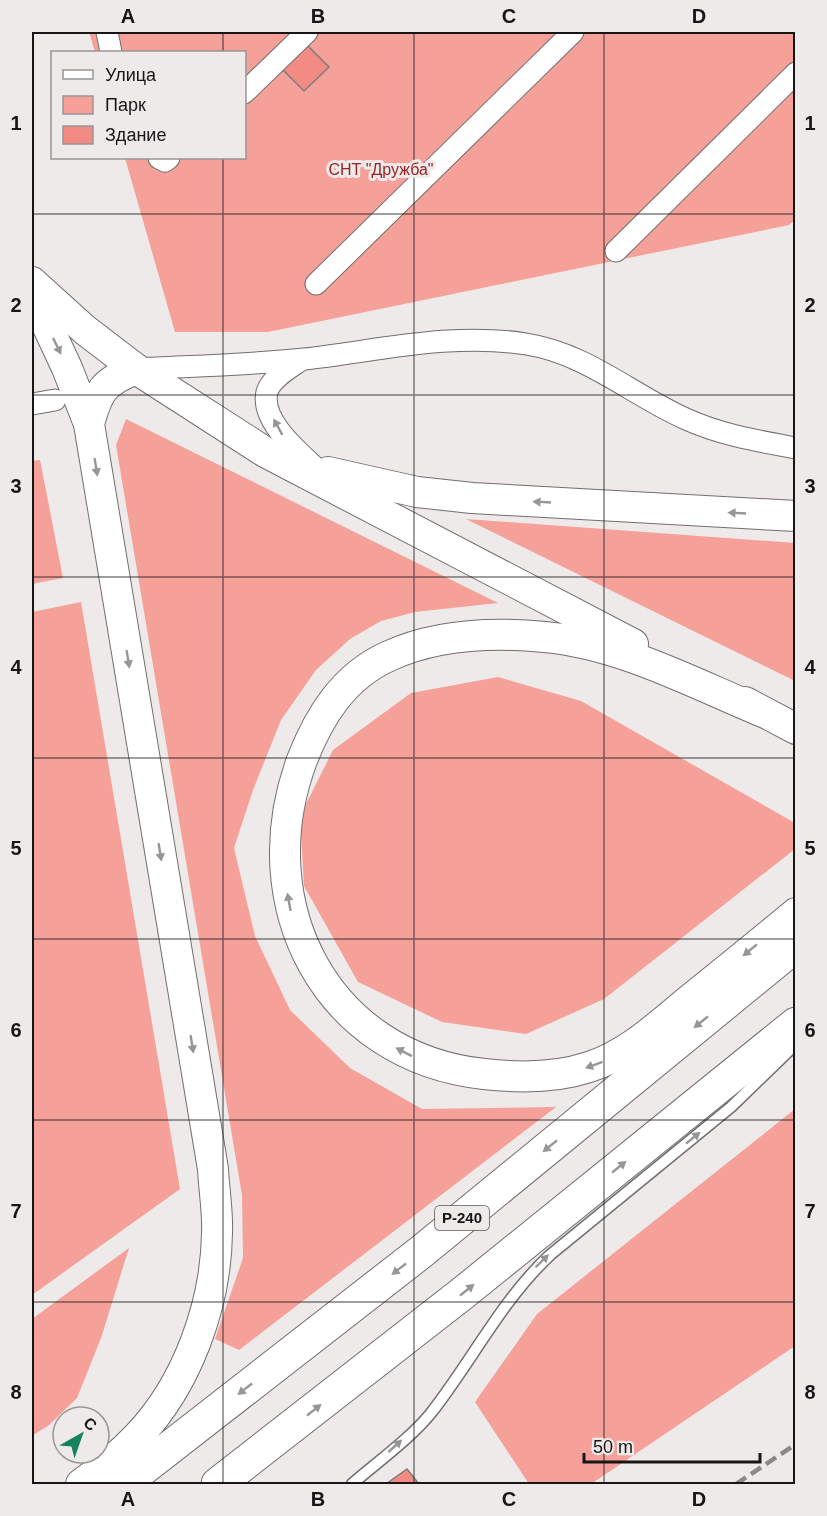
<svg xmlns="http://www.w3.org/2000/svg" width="827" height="1516" viewBox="0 0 827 1516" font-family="Arial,sans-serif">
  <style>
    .green { fill: #f5a099 }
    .building { fill: #f18b84; stroke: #807c7c; stroke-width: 1.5 }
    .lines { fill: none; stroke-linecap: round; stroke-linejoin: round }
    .lane-casing { stroke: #726e6d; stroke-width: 13 }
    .street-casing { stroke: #726e6d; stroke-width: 23 }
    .secondary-casing { stroke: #726e6d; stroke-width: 32 }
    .highway-casing { stroke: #726e6d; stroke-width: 35 }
    .lane { stroke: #fff; stroke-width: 10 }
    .street { stroke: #fff; stroke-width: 21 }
    .secondary { stroke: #fff; stroke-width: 30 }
    .highway { stroke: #fff; stroke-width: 33 }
    .rail { stroke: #8b8888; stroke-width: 4.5; stroke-dasharray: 12 6; stroke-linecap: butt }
    .oneway { fill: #979696 }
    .grid { fill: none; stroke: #171616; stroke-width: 1.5; stroke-opacity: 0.55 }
    .labels { text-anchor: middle; stroke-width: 6; stroke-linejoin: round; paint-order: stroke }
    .shield { fill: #eeeae9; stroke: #585655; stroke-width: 1.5 }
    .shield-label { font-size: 15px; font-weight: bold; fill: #171616 }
    .park-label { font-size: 16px; fill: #9a2225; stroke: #eeeae9 }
    .neatline { fill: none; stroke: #171616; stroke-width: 2 }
    .grid-label { font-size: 20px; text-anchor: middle; font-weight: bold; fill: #171616 }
  </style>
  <rect width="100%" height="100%" fill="#eeeae9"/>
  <g class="green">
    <polygon points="89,32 795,32 795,220 789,225 268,332 175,332 125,158 244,158 244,52 95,52"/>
    <polygon points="126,419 498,603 415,612 381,621 350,639 316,670 281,720 253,790 234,848 255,936 290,1010 350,1068 422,1109 556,1107 239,1350 215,1339 243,1258 242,1195 116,445"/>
    <polygon points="40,460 63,578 32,584 32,461"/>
    <polygon points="466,519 795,543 795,681"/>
    <polygon points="81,602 180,1189 32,1295 32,612"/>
    <polygon points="498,677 581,701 795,823 795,849 604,999 526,1034 442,1022 358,982 304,886 300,816 333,750 411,693"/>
    <polygon points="795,1109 795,1346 591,1484 529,1484 475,1402 537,1314"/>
    <polygon points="129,1248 101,1338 77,1398 49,1425 32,1436 32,1319"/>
  </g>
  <g class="building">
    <polygon points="304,42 329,67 304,91 280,67"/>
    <polygon points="407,1469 419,1484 386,1484"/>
  </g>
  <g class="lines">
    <defs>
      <path id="lane" d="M352,1484C375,1464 412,1437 431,1413C472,1361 501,1301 550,1255L731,1107L796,1044"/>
      <g id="street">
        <polyline points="107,32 111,52"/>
        <polyline points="244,93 307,32"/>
        <polyline points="159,158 165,161 169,158"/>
        <polyline points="616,251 796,73"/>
        <polyline points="316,284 573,32"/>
        <path d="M301,360C290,368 271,378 267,392C260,421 300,453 317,469"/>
        <path d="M136,369C192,366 248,365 304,359C376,351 453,332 526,344C586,353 632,395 686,419C721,435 758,441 796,448"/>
        <polyline points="32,404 55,400"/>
      </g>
      <g id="secondary">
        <polyline points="32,282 85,330 136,369 265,452 633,644"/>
        <polyline points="32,293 67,368 89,424"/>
        <polyline points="328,472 417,492 472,498 796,516"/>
        <polyline points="745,702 796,729"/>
        <path d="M763,712C693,683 621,644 545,637C493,632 437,634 389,656C344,676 319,716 302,760C248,905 326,1057 484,1074C519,1078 556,1078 589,1067C627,1055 658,1026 688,1001C724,972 760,943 796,913"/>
        <path d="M81,1484C101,1470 120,1455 137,1437C187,1385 216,1305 217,1233C218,1212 214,1190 213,1169L89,424C98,391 103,382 136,369"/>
      </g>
      <g id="highway">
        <polyline points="123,1484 421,1252 796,945"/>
        <polyline points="218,1484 463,1293 796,1024"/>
      </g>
    </defs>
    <use href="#lane" class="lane-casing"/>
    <use href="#street" class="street-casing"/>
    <use href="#secondary" class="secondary-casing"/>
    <use href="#highway" class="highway-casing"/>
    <use href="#lane" class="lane"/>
    <use href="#street" class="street"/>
    <use href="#secondary" class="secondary"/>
    <use href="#highway" class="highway"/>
    <polyline class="rail" points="736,1484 796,1444"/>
  </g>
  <defs><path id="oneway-solid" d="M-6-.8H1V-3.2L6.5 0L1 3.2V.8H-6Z" transform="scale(1.5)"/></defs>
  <g class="oneway">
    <use href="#oneway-solid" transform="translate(57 346) rotate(64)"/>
    <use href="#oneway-solid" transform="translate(278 427) rotate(-119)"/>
    <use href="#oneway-solid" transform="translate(96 467) rotate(81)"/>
    <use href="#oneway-solid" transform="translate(542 502) rotate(-177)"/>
    <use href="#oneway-solid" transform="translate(737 513) rotate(-177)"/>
    <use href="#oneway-solid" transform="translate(128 659) rotate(81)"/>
    <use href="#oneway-solid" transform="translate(160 852) rotate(81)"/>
    <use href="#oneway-solid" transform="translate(289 902) rotate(-100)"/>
    <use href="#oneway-solid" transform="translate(750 950) rotate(141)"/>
    <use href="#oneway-solid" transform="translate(701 1022) rotate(141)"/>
    <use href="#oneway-solid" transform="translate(192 1044) rotate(81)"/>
    <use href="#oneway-solid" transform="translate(404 1052) rotate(-153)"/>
    <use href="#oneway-solid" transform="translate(594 1065) rotate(160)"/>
    <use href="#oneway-solid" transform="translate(693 1138) rotate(-39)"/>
    <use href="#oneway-solid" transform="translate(550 1146) rotate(141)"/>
    <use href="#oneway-solid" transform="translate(619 1167) rotate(-39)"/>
    <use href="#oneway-solid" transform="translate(542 1261) rotate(-44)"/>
    <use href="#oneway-solid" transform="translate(399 1269) rotate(142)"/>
    <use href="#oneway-solid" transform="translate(467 1290) rotate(-39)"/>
    <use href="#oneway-solid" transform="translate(245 1389) rotate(142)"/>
    <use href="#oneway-solid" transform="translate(314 1410) rotate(-38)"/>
    <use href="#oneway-solid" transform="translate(395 1446) rotate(-42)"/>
  </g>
  <path class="grid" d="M223,32V52M414,32V1484M604,32V1484M223,158V1484M32,214H796M32,395H796M32,577H796M32,758H796M32,939H796M32,1120H796M32,1302H796"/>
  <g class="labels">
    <rect class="shield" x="435" y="1206" width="54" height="24" rx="4.5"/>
    <g class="shield-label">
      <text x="462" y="1223">Р-240</text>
    </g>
    <g class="park-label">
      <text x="381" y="175">СНТ "Дружба"</text>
    </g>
  </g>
  <rect width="827" height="1516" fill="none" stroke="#eeeae9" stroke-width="66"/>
  <rect x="51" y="51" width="195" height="108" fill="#eeeae9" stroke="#989595" stroke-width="1.5"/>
  <rect x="63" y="70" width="30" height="9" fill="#ffffff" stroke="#989595" stroke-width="1.5"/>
  <text x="105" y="81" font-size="18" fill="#171616">Улица</text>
  <rect x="63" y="96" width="30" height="18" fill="#f5a099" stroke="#989595" stroke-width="1.5"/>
  <text x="105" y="111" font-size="18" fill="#171616">Парк</text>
  <rect x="63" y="126" width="30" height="18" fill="#f18b84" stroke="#989595" stroke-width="1.5"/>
  <text x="105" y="141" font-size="18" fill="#171616">Здание</text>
  <g transform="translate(81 1435) rotate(40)"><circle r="28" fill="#eeeae9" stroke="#989595" stroke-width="1.5"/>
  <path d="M0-4.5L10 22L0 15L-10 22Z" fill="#16815d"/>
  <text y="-9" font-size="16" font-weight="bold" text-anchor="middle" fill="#171616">С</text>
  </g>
  <path d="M584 1453v9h176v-9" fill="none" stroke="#171616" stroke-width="3"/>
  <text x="593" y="1453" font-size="18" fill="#171616" stroke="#eeeae9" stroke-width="4.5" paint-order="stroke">50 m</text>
  <rect x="33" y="33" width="761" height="1450" class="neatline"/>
  <g class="grid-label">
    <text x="128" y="23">A</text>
    <text x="318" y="23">B</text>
    <text x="509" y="23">C</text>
    <text x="699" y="23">D</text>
    <text x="16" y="130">1</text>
    <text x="810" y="130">1</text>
    <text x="16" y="312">2</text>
    <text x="810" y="312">2</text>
    <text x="16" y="493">3</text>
    <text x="810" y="493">3</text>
    <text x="16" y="674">4</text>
    <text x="810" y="674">4</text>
    <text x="16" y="855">5</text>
    <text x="810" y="855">5</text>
    <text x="16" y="1037">6</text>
    <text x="810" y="1037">6</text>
    <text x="16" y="1218">7</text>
    <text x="810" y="1218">7</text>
    <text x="16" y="1399">8</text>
    <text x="810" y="1399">8</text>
    <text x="128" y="1506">A</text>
    <text x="318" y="1506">B</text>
    <text x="509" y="1506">C</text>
    <text x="699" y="1506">D</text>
  </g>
</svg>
